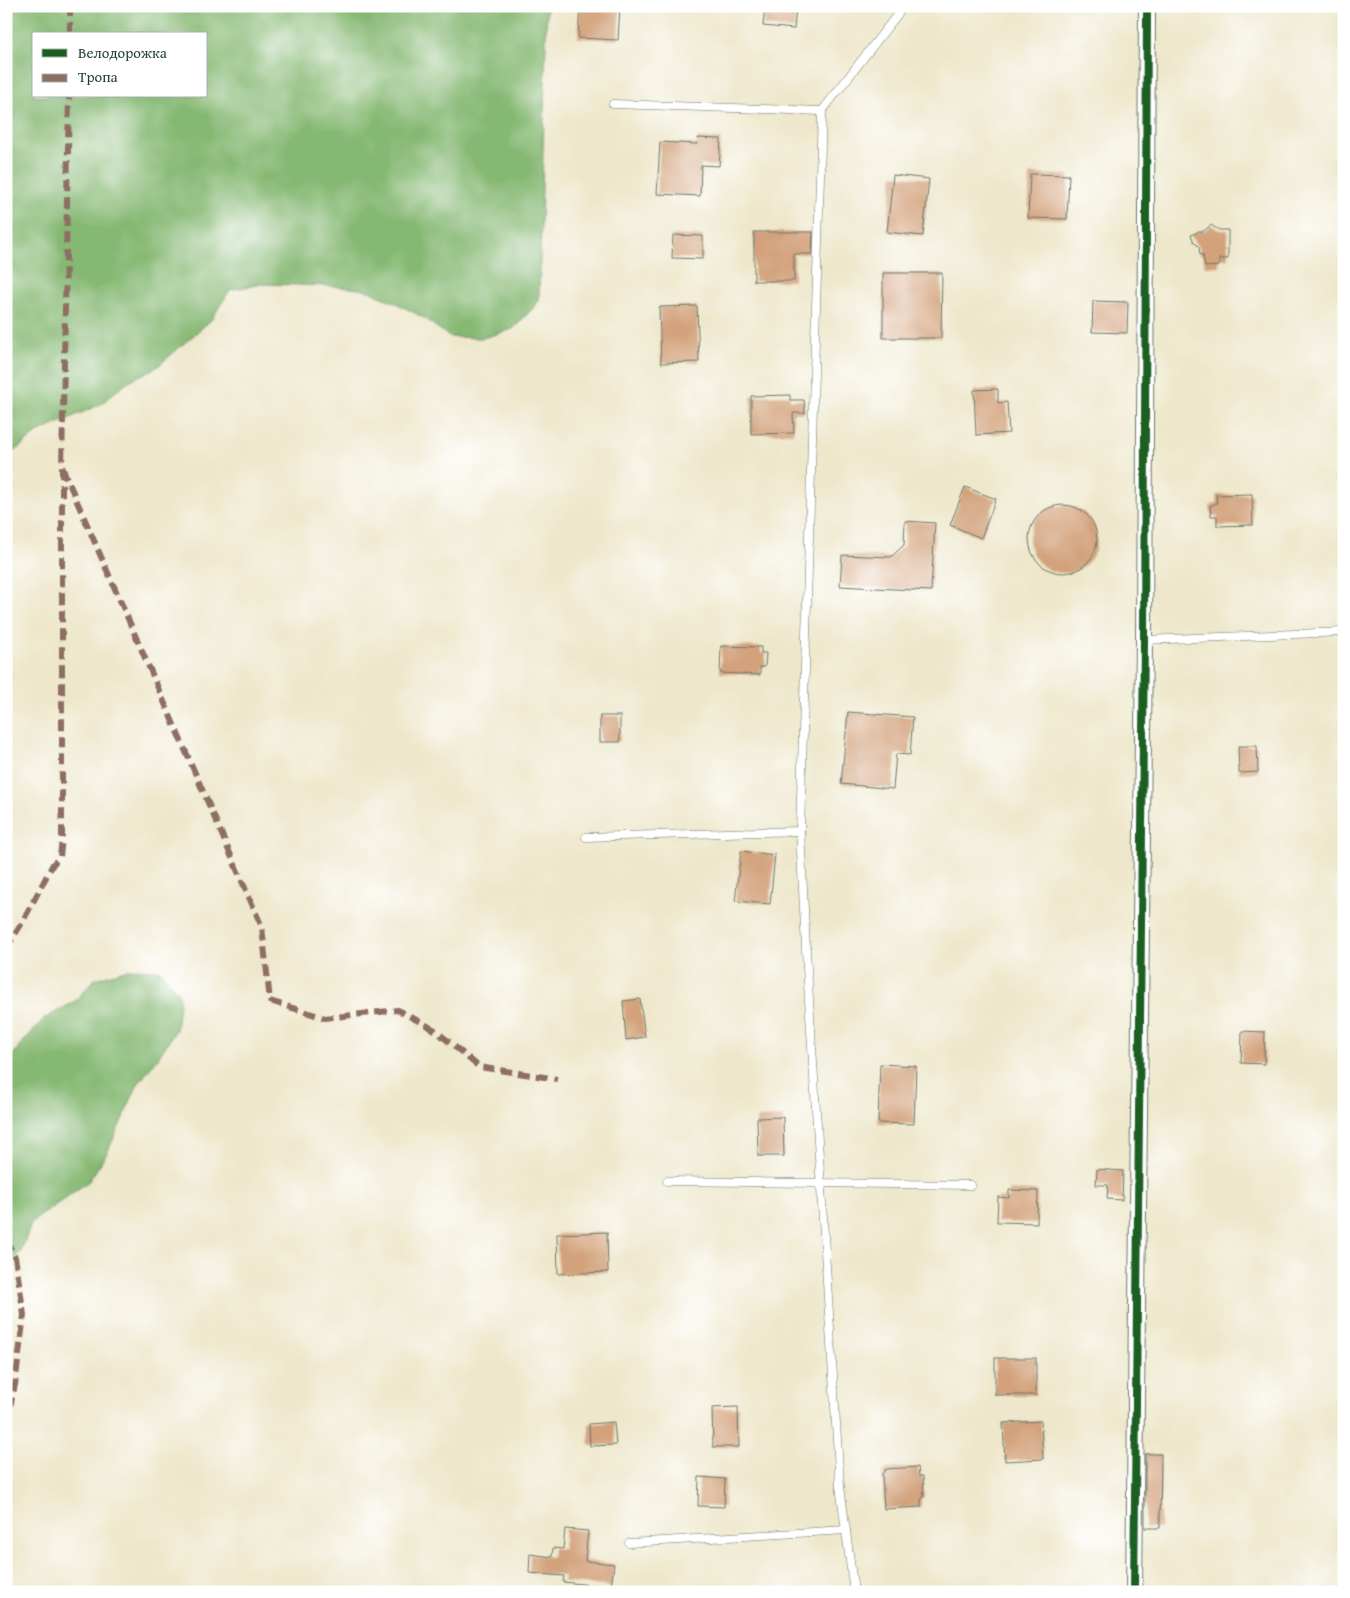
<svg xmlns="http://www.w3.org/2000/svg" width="1350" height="1598" viewBox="0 0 1350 1598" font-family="'Gentium Book Plus',serif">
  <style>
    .forest { fill: #85b872; stroke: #527a53; fill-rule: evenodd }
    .building { fill: #d3a27c }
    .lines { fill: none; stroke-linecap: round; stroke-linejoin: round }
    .lane-casing { stroke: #677869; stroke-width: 9 }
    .street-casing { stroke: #677869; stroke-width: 18 }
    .lane { stroke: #fff; stroke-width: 8 }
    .street { stroke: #fff; stroke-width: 16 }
    .quiet { stroke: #8d6e63; stroke-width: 6; stroke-dasharray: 12 6; stroke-linecap: butt }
    .cycleway-casing { stroke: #fff; stroke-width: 11 }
    .cycleway { stroke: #1b5e20; stroke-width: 8 }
  </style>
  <rect width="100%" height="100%" fill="#fff"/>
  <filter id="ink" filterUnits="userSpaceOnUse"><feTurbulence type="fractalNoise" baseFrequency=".02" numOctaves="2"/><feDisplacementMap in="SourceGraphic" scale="10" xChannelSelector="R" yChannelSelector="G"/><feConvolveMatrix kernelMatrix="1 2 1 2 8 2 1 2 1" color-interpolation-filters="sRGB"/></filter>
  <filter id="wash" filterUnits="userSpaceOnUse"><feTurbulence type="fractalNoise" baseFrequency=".0096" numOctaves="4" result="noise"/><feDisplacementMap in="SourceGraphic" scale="20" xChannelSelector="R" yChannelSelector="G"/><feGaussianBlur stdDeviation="1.12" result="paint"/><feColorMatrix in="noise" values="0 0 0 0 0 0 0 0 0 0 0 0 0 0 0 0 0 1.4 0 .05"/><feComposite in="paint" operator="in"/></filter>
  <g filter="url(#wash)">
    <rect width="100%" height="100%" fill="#eee7cb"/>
    <g class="forest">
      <path d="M6,6H547L539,298L535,306L513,329L483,338L450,337L424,318L396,303L366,290L333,286L262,284L230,290L211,320L157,367L127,382L101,404L37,433L10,455L6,461ZM34,34H206V96H34Z"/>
      <polygon points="128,969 160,970 180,996 176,1030 158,1058 138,1084 107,1153 89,1181 32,1222 21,1252 6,1266 6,1065 21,1044 44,1019 75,1001 95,979"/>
    </g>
    <g id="blocks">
      <g class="building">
        <polygon points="580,6 620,6 618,40 578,38"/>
        <polygon points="765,6 796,8 794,29 763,26"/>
        <polygon points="698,138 721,139 719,166 701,165 700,196 657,194 660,142 697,144"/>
        <polygon points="1030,174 1069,175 1067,219 1028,218"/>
        <polygon points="893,175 929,179 923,236 887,232"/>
        <polygon points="1211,225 1219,230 1228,230 1228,259 1219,259 1219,266 1205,267 1203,255 1200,255 1199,247 1194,242 1191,235 1198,232 1198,231 1204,231"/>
        <polygon points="754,232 813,232 812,254 794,254 794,281 754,281"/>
        <polygon points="673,235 703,236 703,259 672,258"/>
        <polygon points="883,273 942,273 941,338 883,338"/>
        <polygon points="1093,301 1128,302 1127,333 1092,332"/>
        <polygon points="697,306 699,362 661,363 659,307"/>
        <polygon points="998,389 998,403 1007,402 1009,433 976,435 974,390"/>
        <polygon points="790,395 790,400 804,400 805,413 793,413 794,433 751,434 751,396"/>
        <polygon points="965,487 996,499 981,538 950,525"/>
        <polygon points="1252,494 1253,525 1217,526 1217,516 1211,516 1210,506 1217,503 1216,495"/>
        <circle cx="1063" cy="539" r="34"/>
        <polygon points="905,521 935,523 931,591 840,586 842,555 891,557 904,545"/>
        <polygon points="721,646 761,647 761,653 766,653 765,667 760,667 760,675 720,673"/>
        <polygon points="848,712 913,717 910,755 896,754 893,789 841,784"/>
        <rect x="600" y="716" width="20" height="26"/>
        <polygon points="1238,746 1257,746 1258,772 1239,773"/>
        <polygon points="741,851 775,855 770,904 735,901"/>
        <polygon points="640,999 645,1037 626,1040 623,1001"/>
        <polygon points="1242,1031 1265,1032 1264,1064 1241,1063"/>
        <polygon points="880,1064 916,1066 914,1124 878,1123"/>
        <polygon points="783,1117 784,1156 758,1156 757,1118"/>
        <polygon points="1097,1169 1123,1171 1122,1200 1107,1199 1108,1185 1096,1185"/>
        <polygon points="1009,1190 1038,1191 1037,1223 997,1222 998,1197 1009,1198"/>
        <polygon points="607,1232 608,1272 558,1274 557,1234"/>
        <rect x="995" y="1358" width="41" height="37"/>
        <polygon points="738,1407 739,1447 713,1447 712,1408"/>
        <polygon points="1041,1421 1043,1459 1005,1461 1003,1423"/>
        <polygon points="614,1422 616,1445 590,1446 589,1424"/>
        <polygon points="1145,1454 1161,1454 1160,1528 1145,1528"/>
        <polygon points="918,1467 919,1476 923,1476 924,1497 921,1499 921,1507 884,1509 882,1474 886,1469"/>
        <polygon points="699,1477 725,1479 724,1507 698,1506"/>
        <polygon points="565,1529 588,1531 585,1561 614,1564 611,1587 563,1582 564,1576 529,1573 530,1554 552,1557 553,1548 563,1549"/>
      </g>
    </g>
  </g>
  <g filter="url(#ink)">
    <use href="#blocks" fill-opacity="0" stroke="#677869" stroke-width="1"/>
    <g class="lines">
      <defs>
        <g id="lane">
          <polyline points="613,104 822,111"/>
          <polyline points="1144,640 1344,632"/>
          <polyline points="586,837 800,831"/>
          <polyline points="667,1181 971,1185"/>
          <polyline points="629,1543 846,1530"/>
          <polyline points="854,1592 840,1486 807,968 800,831 822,111 904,6"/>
        </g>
        <polyline id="street" points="1134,1592 1144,640 1147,6"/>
      </defs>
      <use href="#lane" class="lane-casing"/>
      <use href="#street" class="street-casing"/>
      <use href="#lane" class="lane"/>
      <use href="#street" class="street"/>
      <g class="quiet">
        <polyline points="70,34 70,6"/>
        <polyline points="62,467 262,927 270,1001 325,1018 398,1010 435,1030 479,1067 557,1079"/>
        <polyline points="6,949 22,923 53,864 60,857 62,838 62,467 69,96"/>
        <polyline points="6,1239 15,1257 24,1315 15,1385 6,1424"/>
      </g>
      <defs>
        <polyline id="cycleway" points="1134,1592 1144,640 1147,6"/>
      </defs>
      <use href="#cycleway" class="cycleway-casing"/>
      <use href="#cycleway" class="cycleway"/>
    </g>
  </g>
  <rect width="1350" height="1598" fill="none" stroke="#fff" stroke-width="25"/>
  <rect x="32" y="32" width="175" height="65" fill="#ffffff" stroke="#a5b1ae"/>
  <rect x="42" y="49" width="25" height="8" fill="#1b5e20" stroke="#a5b1ae"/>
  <text x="78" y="58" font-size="15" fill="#1f3d34">Велодорожка</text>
  <rect x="42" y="74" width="25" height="8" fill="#8d6e63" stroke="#a5b1ae"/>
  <text x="78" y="82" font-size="15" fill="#1f3d34">Тропа</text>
</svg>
